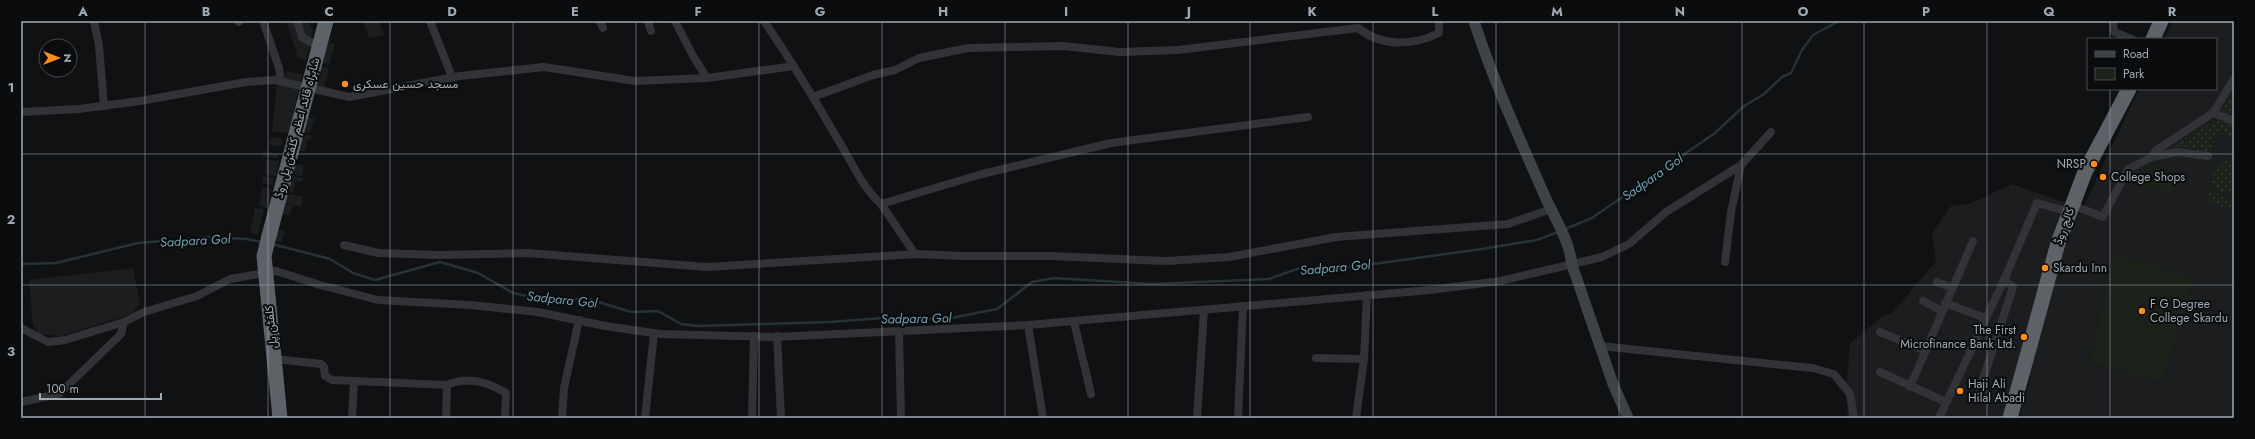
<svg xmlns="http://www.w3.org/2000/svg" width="2255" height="439" viewBox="0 0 2255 439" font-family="Jost,Vazirmatn,sans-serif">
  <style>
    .built { fill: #1c1d1f }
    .grass { fill: url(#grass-dots) }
    .park { fill: #1b221a }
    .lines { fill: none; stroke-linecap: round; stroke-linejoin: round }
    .stream { stroke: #263236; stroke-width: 2.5 }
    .street { stroke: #313337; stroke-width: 8 }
    .secondary { stroke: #3f4247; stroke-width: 11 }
    .highway { stroke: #5d6269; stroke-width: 15 }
    .highway-bridge { stroke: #5d6269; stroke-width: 15 }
    .grid { fill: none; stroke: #a0aab4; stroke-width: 1; stroke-opacity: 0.55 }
    .poi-dot { fill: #ff8d1b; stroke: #0b0c0d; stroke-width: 1.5 }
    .labels { text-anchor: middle; stroke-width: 4; stroke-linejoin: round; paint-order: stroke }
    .poi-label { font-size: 12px; fill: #a0aab4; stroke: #0b0c0d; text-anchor: start }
    .street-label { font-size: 12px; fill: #a0aab4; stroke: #0b0c0d }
    .water-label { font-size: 13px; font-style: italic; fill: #74a0b3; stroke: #0b0c0d }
    .neatline { fill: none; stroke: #a0aab4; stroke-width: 1.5 }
    .grid-label { font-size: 13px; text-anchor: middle; font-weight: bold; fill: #a0aab4 }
  </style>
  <defs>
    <pattern id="grass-dots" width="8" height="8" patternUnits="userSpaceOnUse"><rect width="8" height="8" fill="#1b221a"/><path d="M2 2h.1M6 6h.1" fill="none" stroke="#393f39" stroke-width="1.8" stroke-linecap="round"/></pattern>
  </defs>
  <rect width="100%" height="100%" fill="#101112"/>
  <g class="built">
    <polygon points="286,21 294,21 310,46 305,61 298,58"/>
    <polygon points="299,21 309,21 313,32 311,39 304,33"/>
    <polygon points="363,21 379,21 384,35 369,38"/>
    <polygon points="2173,21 2234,21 2234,418 2019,418 2031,376 2015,373 2007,418 1848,418 1846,392 1850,344 1882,316 1893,312 1936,261 1932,233 1951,206 1969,204 2012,184 2066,203 2080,214 2139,89 2216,89 2216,39 2164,39"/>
    <polygon points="327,42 335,44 329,65 321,63"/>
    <polygon points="320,66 329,68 324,87 314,85"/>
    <polygon points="286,71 303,74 301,82 284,79"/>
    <polygon points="277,84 299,86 289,133 272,132"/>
    <polygon points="307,117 315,119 310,133 302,132"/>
    <polygon points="303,134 312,136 311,140 308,140 305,152 298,150"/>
    <polygon points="270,137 283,139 282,146 269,145"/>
    <polygon points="263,152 278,153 278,158 262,157"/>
    <polygon points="265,159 279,161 277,176 266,175"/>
    <polygon points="294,164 304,165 302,176 291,174"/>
    <polygon points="263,176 274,178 273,185 262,183"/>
    <polygon points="290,176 303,178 302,182 296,181 293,193 286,192"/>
    <polygon points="262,187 272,189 267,208 259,206"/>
    <polygon points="285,193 303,197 301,207 282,203"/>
    <polygon points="283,204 293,206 290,215 280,213"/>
    <polygon points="255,208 264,209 258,235 250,233"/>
    <polygon points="275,229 285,231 281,242 272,240"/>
    <polygon points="133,268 140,303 132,314 61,336 39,334 33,325 29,280"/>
  </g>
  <g class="grass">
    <polygon points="2234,88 2234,119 2224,115 2222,111"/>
    <polygon points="2215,120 2234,125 2234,136 2216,132 2211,152 2174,146"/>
    <polygon points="2225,157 2234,160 2234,194 2210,188 2216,165 2223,166"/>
    <polygon points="2210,191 2234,201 2234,211 2207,201"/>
  </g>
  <g class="park">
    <polygon points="2143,164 2177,174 2170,193 2137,185"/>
    <polygon points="2115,253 2194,278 2161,382 2090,362"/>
  </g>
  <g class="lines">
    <g class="stream">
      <polyline points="1565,229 1592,218 1715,133 1744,106 1764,94 1782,77 1791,73 1802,50 1813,35 1839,21"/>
      <polyline points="272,244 330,259 353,273 375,280 440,262 478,273 513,293 547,300 589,299 631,312 658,311 681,324 697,326 830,322 896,317 946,319 997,309 1032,282 1054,278 1152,284 1269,279 1300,268 1352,267 1482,249 1537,240 1558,232"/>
      <polyline points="21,264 56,263 138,243 211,237 246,239 261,242"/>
    </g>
    <g class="street">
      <polyline points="94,21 99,46 104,106"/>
      <polyline points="238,21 239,22"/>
      <polyline points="263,21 279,68 281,81"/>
      <polyline points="297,21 302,37 319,47"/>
      <polyline points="430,21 452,77"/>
      <polyline points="600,21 603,28"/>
      <polyline points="648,21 651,31"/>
      <polyline points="675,21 693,56 707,78"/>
      <path d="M764,21C790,59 814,98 837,138C851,160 861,186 881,204L982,174L1111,143L1308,117"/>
      <polyline points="2113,21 2114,32 2132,39"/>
      <path d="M813,97L873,75L895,70L919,58L968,48L1063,46L1120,52L1178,50L1358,28C1382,47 1412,46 1439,33V21"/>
      <polyline points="21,112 79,109 140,101 246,82 275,80 349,97 460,76 544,67 635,81 707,78 794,66"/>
      <polyline points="2213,113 2234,121"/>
      <polyline points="2152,157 2177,152 2208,156"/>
      <polyline points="881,204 915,254"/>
      <polyline points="2072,205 2103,217 2128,169 2152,157 2155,151 2213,113 2234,79"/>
      <polyline points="344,245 378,253 439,255 527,253 707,267 917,254 963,256 1050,256 1166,261 1229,257 1336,237 1508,224 1551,209"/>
      <polyline points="1725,262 1731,212 1741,165"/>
      <polyline points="1937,282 1952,288"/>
      <polyline points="1923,301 1942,311"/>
      <polyline points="1945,303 1985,318"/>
      <polyline points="1074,322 1091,394"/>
      <polyline points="1028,325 1043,418"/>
      <polyline points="21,328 48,342 65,340 124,322 144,312 197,296 230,279 276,271 320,285 378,300 470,305 538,312 605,326 661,334 775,337 1028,325 1430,290 1500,281 1602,257 1629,244 1666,212 1741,165 1771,132"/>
      <polyline points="899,332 901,418"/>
      <polyline points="1880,332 1926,351"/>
      <polyline points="777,336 781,418"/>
      <polyline points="1600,346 1812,368 1834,374 1850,394 1854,418"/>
      <polyline points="1316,358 1364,359 1367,295"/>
      <polyline points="274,359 321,364 324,367 325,376 332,380 447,385 446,418"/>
      <polyline points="1880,372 1946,402"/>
      <path d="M447,385C467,376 488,382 506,393L505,418"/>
      <polyline points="1910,387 1973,241"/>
      <polyline points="1977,398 2013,287 2004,280"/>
      <polyline points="21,402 59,394 121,334 124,322"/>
      <polyline points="352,418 354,381"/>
      <polyline points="562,418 564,388 579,320"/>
      <polyline points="645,418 654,333"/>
      <polyline points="752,418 754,336"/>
      <polyline points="1197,418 1204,310"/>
      <polyline points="1238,418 1243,306"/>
      <polyline points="1356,418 1364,359"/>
      <polyline points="1939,418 2004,280 2037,203 2070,212"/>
    </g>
    <path class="secondary" d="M1474,21C1493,80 1518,135 1543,192C1553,216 1569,238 1572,265L1613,384L1628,418"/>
    <g class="highway">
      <polyline points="2153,39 2161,21"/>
      <polyline points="269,236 326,21"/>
      <polyline points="2010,418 2058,243 2085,172 2129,89"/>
    </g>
    <polyline class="highway-bridge" points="269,236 264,256 280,418"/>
  </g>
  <path class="grid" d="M145,21V418M268,21V418M390,21V418M513,21V418M636,21V418M759,21V418M882,21V418M1005,21V418M1128,21V418M1250,21V418M1373,21V418M1496,21V418M1619,21V418M1742,21V418M1864,21V418M1987,21V418M2110,21V39M2110,89V418M21,154H2234M21,285H2234"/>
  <g class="poi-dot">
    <circle cx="345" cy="84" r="4"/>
    <circle cx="2094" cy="164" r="4"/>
    <circle cx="2103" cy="177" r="4"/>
    <circle cx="2045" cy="268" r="4"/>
    <circle cx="2142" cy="311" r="4"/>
    <circle cx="2024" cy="337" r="4"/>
    <circle cx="1960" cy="391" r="4"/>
  </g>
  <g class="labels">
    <g class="poi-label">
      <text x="353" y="88">مسجد حسین عسکری</text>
      <text x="2086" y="168" text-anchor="end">NRSP</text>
      <text x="2111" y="181">College Shops</text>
      <text x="2053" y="272">Skardu Inn</text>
      <text x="2150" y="308">F G Degree<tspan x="2150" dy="14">College Skardu</tspan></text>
      <text x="2016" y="334" text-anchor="end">The First<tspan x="2016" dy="14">Microfinance Bank Ltd.</tspan></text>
      <text x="1968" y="388">Haji Ali<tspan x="1968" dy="14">Hilal Abadi</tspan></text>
    </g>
    <g class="street-label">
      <text transform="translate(297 128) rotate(-75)" y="4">شاہراہ قائد اعظم کلفٹن پل روڈ</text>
      <text transform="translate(2064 226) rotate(-70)" y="4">کالج روڈ</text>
      <text transform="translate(271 327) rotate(-96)" y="4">کلفٹن پل</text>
    </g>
    <g class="water-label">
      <text transform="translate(1652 177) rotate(-35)" y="5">Sadpara Gol</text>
      <text transform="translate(195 240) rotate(-3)" y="5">Sadpara Gol</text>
      <text transform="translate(1335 267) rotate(-5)" y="5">Sadpara Gol</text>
      <text transform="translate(562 299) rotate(6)" y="5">Sadpara Gol</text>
      <text transform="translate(916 318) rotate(-1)" y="5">Sadpara Gol</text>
    </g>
  </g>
  <rect width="2255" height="439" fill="none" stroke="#0b0c0d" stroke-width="44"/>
  <rect x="2087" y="38" width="130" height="52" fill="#0b0c0d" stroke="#474b50"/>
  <rect x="2095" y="51" width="20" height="6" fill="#3f4247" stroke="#474b50"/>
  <text x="2123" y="58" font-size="12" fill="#a0aab4">Road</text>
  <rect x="2095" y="68" width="20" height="12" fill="#1b221a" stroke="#474b50"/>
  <text x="2123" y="78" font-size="12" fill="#a0aab4">Park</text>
  <g transform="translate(58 58) rotate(90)"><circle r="19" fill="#0b0c0d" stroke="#474b50"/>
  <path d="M0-3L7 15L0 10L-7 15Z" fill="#ff8d1b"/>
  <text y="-6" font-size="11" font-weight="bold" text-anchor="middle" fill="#a0aab4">N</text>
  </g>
  <path d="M40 393v6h121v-6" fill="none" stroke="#a0aab4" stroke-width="2"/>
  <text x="46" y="393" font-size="12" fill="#a0aab4" stroke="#0b0c0d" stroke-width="3" paint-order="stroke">100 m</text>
  <rect x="22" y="22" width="2211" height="395" class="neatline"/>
  <g class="grid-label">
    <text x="83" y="16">A</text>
    <text x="206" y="16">B</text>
    <text x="329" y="16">C</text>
    <text x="452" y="16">D</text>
    <text x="575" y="16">E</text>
    <text x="698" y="16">F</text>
    <text x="820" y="16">G</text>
    <text x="943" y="16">H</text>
    <text x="1066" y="16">I</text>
    <text x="1189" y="16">J</text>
    <text x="1312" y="16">K</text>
    <text x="1435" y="16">L</text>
    <text x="1557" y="16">M</text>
    <text x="1680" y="16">N</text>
    <text x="1803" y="16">O</text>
    <text x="1926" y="16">P</text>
    <text x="2049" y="16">Q</text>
    <text x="2172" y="16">R</text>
    <text x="11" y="92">1</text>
    <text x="11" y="224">2</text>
    <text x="11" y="356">3</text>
  </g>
</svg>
